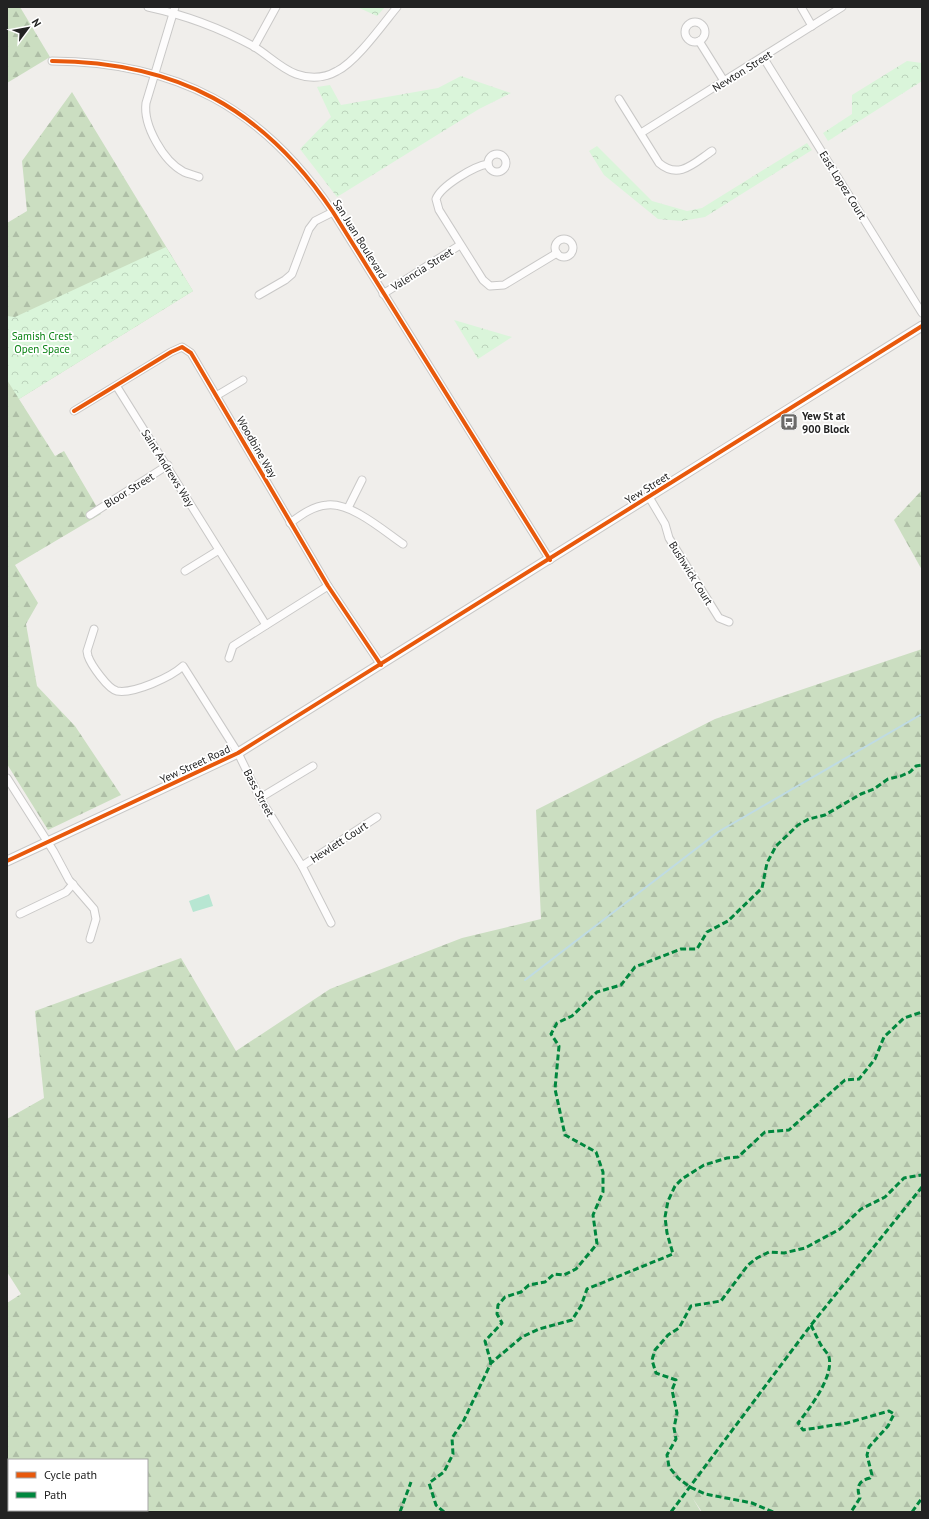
<svg xmlns="http://www.w3.org/2000/svg" width="929" height="1519" viewBox="0 0 929 1519" font-family="'PT Sans',sans-serif">
  <style>
    .forest { fill: url(#forest-firs); fill-rule: evenodd }
    .park { fill: url(#park-crowns) }
    .pitch { fill: #b7e6d2 }
    .lines { fill: none; stroke-linecap: round; stroke-linejoin: round }
    .stream { stroke: #bfdbe3; stroke-width: 2 }
    .minor-casing { stroke: #c9c8c7; stroke-width: 9 }
    .tertiary-casing { stroke: #c9c8c7; stroke-width: 11 }
    .minor { stroke: #fdfcfc; stroke-width: 7 }
    .tertiary { stroke: #fdfcfc; stroke-width: 9 }
    .quiet { stroke: #00873e; stroke-width: 3; stroke-dasharray: 6 3; stroke-linecap: butt }
    .cycleway-casing { stroke: #fff; stroke-width: 6 }
    .cycleway { stroke: #e8590c; stroke-width: 4 }
    .labels { text-anchor: middle; stroke-width: 3.5; stroke-linejoin: round; paint-order: stroke }
    .street-label { font-size: 11px; fill: #222; stroke: #fff }
    .park-label { font-size: 11px; fill: #0c8416; stroke: #fff }
    .poi-label { font-size: 11px; font-weight: bold; fill: #222; stroke: #fff; text-anchor: start }
  </style>
  <defs>
    <pattern id="forest-firs" width="22" height="20" patternUnits="userSpaceOnUse"><rect width="22" height="20" fill="#cbdec1"/><path d="M5 1l3.5 6h-7zM16 11l3.5 6h-7z" fill="#aebea6"/></pattern>
    <pattern id="park-crowns" width="20" height="18" patternUnits="userSpaceOnUse"><rect width="20" height="18" fill="#daf5da"/><path d="M2 6a3 3 0 1 1 6 0M12 15a3 3 0 1 1 6 0" fill="none" stroke="#bbd2bb"/></pattern>
  </defs>
  <rect width="100%" height="100%" fill="#f0eeeb"/>
  <g class="forest">
    <polygon points="7,7 20,7 50,57 7,83"/>
    <polygon points="72,92 193,291 19,399 55,456 64,451 101,514 15,565 38,603 26,624 37,686 75,726 121,795 48,830 7,764 7,223 27,211 22,161"/>
    <polygon points="922,490 922,570 894,520"/>
    <path d="M922,649V1512H702L692,1497L701,1512H7V1303L21,1294L7,1272V1119L44,1098L35,1011L181,958L236,1051L330,989L462,938L541,919L536,810L715,719ZM9,1460H147V1510H9Z"/>
  </g>
  <g class="park">
    <polygon points="357,7 385,7 377,16"/>
    <polygon points="907,61 922,63 922,81 828,141 823,133 852,114 852,95"/>
    <polygon points="461,76 511,93 479,109 337,197 300,149 331,117 317,87 330,85 341,105 438,88"/>
    <polygon points="807,143 812,150 705,217 682,221 658,219 604,175 589,151 597,146 652,201 687,211 702,208"/>
    <polygon points="166,247 193,291 19,399 7,380 7,316 15,317"/>
    <polygon points="454,320 512,337 478,359"/>
  </g>
  <polygon class="pitch" points="209,894 213,906 193,912 189,901"/>
  <g class="lines">
    <polyline class="stream" points="525,980 718,832 922,714"/>
    <defs>
      <g id="minor">
        <path d="M148,7C185,15 220,28 253,46C267,54 280,68 296,74C310,79 325,78 337,71C356,62 383,24 397,7"/>
        <path d="M175,7L146,103C143,125 163,161 184,172C189,174 194,175 199,177"/>
        <polyline points="801,7 812,26"/>
        <circle cx="695" cy="32" r="10"/>
        <polyline points="699,41 724,81"/>
        <polyline points="254,47 276,7"/>
        <polyline points="763,57 922,313"/>
        <path d="M52,61C177,62 263,108 333,212L550,560"/>
        <path d="M619,99L659,163C679,180 694,163 712,151"/>
        <polyline points="641,133 842,7"/>
        <circle cx="497" cy="163" r="9"/>
        <path d="M488,164C474,166 441,186 436,199L439,210L483,280L490,286L504,285L557,253"/>
        <circle cx="564" cy="248" r="9"/>
        <polyline points="383,294 460,245"/>
        <polyline points="259,295 285,280 292,274 309,229 315,221 333,212"/>
        <polyline points="117,387 266,625"/>
        <polyline points="216,396 243,380"/>
        <polyline points="74,411 171,352 182,347 191,353 328,586 381,665"/>
        <polyline points="649,497 665,524 669,538 719,618 729,622"/>
        <polyline points="348,508 362,480"/>
        <polyline points="90,515 168,465"/>
        <path d="M290,523C301,515 313,506 327,505C351,502 384,531 403,544"/>
        <polyline points="185,571 219,550"/>
        <path d="M94,629L87,651L88,656C91,665 108,689 117,691C134,694 171,677 183,666L238,753L260,798L302,866L331,923"/>
        <polyline points="229,658 233,646 328,586"/>
        <polyline points="7,778 54,852 69,880 94,909 96,919 90,939"/>
        <polyline points="260,798 313,766"/>
        <polyline points="302,866 377,817"/>
        <polyline points="20,914 66,892 73,884"/>
      </g>
      <polyline id="tertiary" points="7,861 238,753 922,326"/>
    </defs>
    <use href="#minor" class="minor-casing"/>
    <use href="#tertiary" class="tertiary-casing"/>
    <use href="#minor" class="minor"/>
    <use href="#tertiary" class="tertiary"/>
    <g class="quiet">
      <path d="M811,1325C814,1331 817,1338 821,1345C823,1349 828,1353 829,1357C834,1377 809,1409 798,1423L803,1430L847,1423L889,1411L894,1414L888,1426L869,1447L867,1455L872,1475L870,1478C858,1481 856,1487 860,1498L851,1512"/>
      <polyline points="491,1363 485,1341 502,1323 497,1314 498,1305 505,1297 521,1292 529,1285 545,1282 554,1274 564,1275 576,1269 597,1244 593,1215 603,1192 603,1172 596,1152 565,1135 555,1089 559,1046 551,1034 557,1023 572,1016 597,992 621,985 635,967 681,949 697,949 707,932 728,921 762,888 767,863 776,846 798,825 809,819 825,815 861,794 874,789 888,779 901,776 910,772 916,766 922,765"/>
      <polyline points="400,1512 411,1482"/>
      <polyline points="444,1512 436,1505 429,1483 444,1472 453,1454 452,1438 464,1420 491,1363 522,1337 539,1329 572,1320 581,1306 587,1289 673,1254 667,1233 665,1217 668,1201 675,1186 682,1179 704,1165 727,1158 738,1157 765,1132 789,1130 845,1080 859,1079 875,1059 884,1037 904,1018 922,1012"/>
      <polyline points="671,1512 811,1325 922,1187"/>
      <polyline points="773,1512 752,1503 705,1494 690,1487 678,1478 669,1467 667,1455 676,1439 674,1428 677,1413 672,1390 676,1380 656,1373 652,1360 655,1350 668,1335 679,1328 691,1306 721,1301 748,1265 757,1258 769,1252 784,1253 805,1248 840,1229 861,1209 885,1197 904,1178 922,1175"/>
      <polyline points="912,1512 922,1498"/>
    </g>
    <defs>
      <g id="cycleway">
        <path d="M52,61C177,62 263,108 333,212L550,560"/>
        <polyline points="74,411 171,352 182,347 191,353 328,586 381,665"/>
        <polyline points="7,861 238,753 922,326"/>
      </g>
    </defs>
    <use href="#cycleway" class="cycleway-casing"/>
    <use href="#cycleway" class="cycleway"/>
  </g>
  <defs>
    <symbol id="bus-square" viewBox="-11 -11 22 22"><rect x="-9" y="-9" width="18" height="18" rx="4" fill="#6a6968" stroke="#fff"/><path d="M-5-6H5V4H4V6H2V4H-2V6H-4V4H-5ZM-3.5-4V0h7V-4ZM-3.5 1.2v1.5H-2V1.2ZM2 1.2v1.5H3.5V1.2Z" fill="#fff"/></symbol>
  </defs>
  <g fill-rule="evenodd">
    <use href="#bus-square" x="779" y="412" width="20" height="20"/>
  </g>
  <g class="labels">
    <g class="street-label">
      <text transform="translate(742 71) rotate(-32)" y="4">Newton Street</text>
      <text transform="translate(843 185) rotate(58)" y="4">East Lopez Court</text>
      <text transform="translate(360 239) rotate(58)" y="4">San Juan Boulevard</text>
      <text transform="translate(422 269) rotate(-32)" y="4">Valencia Street</text>
      <text transform="translate(257 447) rotate(60)" y="4">Woodbine Way</text>
      <text transform="translate(168 468) rotate(58)" y="4">Saint Andrews Way</text>
      <text transform="translate(647 488) rotate(-32)" y="4">Yew Street</text>
      <text transform="translate(129 490) rotate(-32)" y="4">Bloor Street</text>
      <text transform="translate(691 573) rotate(58)" y="4">Bushwick Court</text>
      <text transform="translate(195 764) rotate(-25)" y="4">Yew Street Road</text>
      <text transform="translate(259 793) rotate(62)" y="4">Bass Street</text>
      <text transform="translate(339 842) rotate(-33)" y="4">Hewlett Court</text>
    </g>
    <g class="park-label">
      <text x="42" y="340">Samish Crest<tspan x="42" dy="13">Open Space</tspan></text>
    </g>
    <g class="poi-label">
      <text x="802" y="420">Yew St at<tspan x="802" dy="13">900 Block</tspan></text>
    </g>
  </g>
  <rect width="929" height="1519" fill="none" stroke="#222222" stroke-width="16"/>
  <rect x="8" y="1459" width="140" height="52" fill="#ffffff" stroke="#a7a7a7"/>
  <rect x="16" y="1472" width="20" height="6" fill="#e8590c" stroke="#a7a7a7"/>
  <text x="44" y="1479" font-size="12" fill="#222222">Cycle path</text>
  <rect x="16" y="1492" width="20" height="6" fill="#00873e" stroke="#a7a7a7"/>
  <text x="44" y="1499" font-size="12" fill="#222222">Path</text>
  <g transform="translate(28 28) rotate(58)" stroke="#ffffff" stroke-width="3" paint-order="stroke">
  <path d="M0-3L7 15L0 10L-7 15Z" fill="#222222"/>
  <text y="-6" font-size="11" font-weight="bold" text-anchor="middle" fill="#222222">N</text>
  </g>
</svg>
